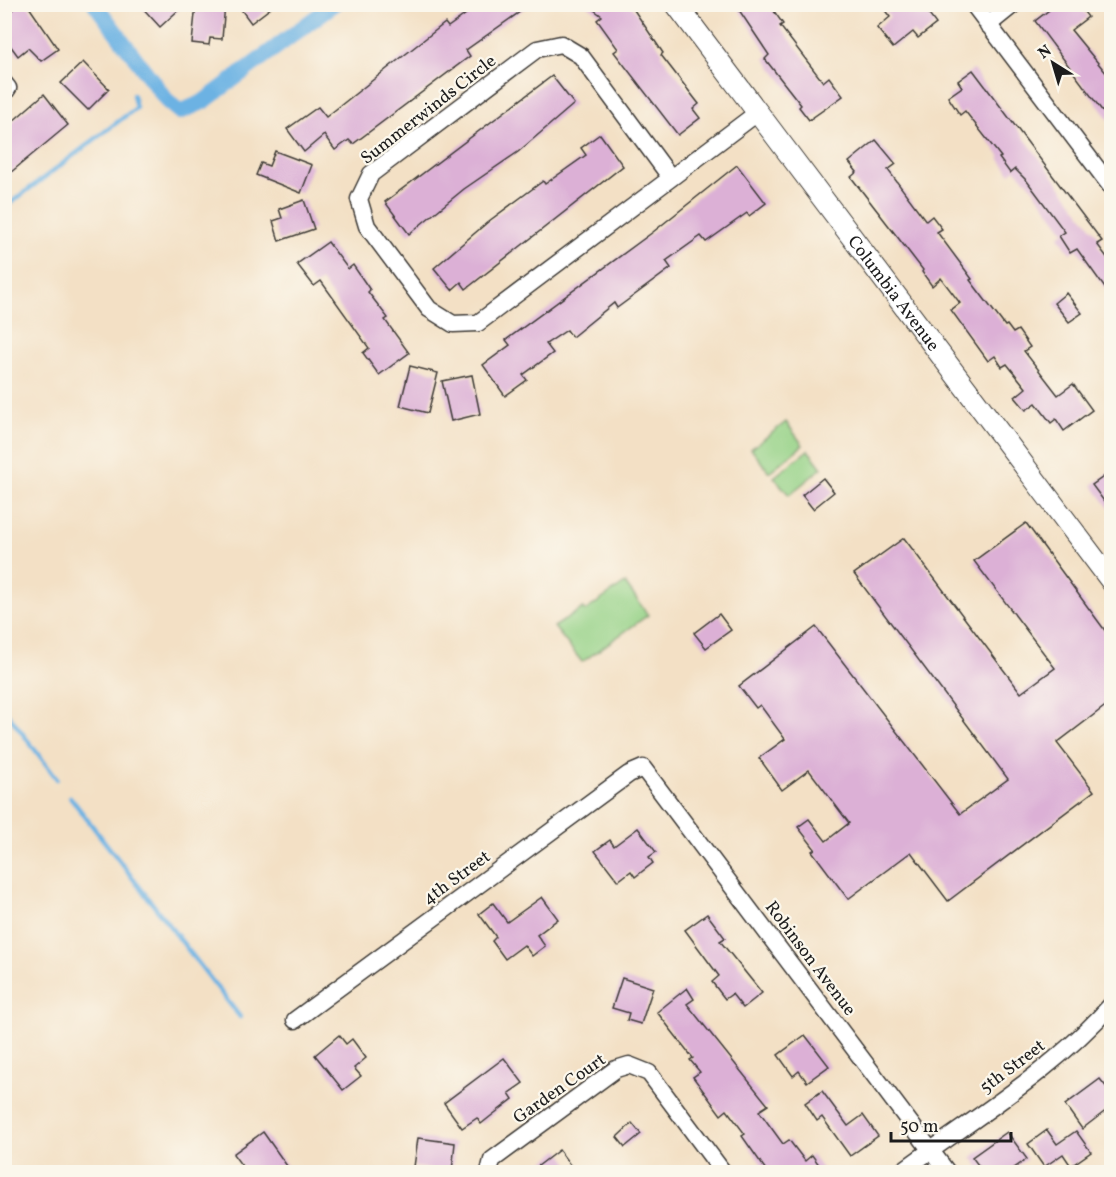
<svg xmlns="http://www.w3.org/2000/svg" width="1116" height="1177" viewBox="0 0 1116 1177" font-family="Vollkorn,serif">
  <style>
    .park { fill: #96d287; stroke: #597752; stroke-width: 1.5 }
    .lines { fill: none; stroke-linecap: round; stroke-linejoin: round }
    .stream { stroke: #6cb2e3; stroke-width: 4.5 }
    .canal { stroke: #6cb2e3; stroke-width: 16 }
    .building { fill: #dcb0d6 }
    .minor-casing { stroke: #3c3935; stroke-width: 19 }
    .tertiary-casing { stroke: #3c3935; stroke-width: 23 }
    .minor { stroke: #fff; stroke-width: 16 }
    .tertiary { stroke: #fff; stroke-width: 21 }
    .labels { text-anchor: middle; stroke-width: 4.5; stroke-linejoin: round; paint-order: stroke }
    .street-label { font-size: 18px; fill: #1c1c1c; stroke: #fbf7ec }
  </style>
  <rect width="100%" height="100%" fill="#fbf7ec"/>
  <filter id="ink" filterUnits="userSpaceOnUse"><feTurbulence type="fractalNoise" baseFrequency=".0167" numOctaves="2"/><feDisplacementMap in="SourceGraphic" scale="12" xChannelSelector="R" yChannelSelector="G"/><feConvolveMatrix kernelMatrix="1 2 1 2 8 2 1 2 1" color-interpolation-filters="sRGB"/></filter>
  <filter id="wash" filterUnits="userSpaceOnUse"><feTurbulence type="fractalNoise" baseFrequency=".008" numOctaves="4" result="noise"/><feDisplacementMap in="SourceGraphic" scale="24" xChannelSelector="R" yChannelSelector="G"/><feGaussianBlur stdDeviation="1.35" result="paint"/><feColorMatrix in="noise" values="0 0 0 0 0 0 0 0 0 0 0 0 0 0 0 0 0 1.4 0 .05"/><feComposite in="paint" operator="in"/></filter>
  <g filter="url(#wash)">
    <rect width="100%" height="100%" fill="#f3e0c5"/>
    <g class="park">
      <polygon points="786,422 803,445 769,472 751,449"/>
      <polygon points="808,450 822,468 789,495 774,477"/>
      <polygon points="625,583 648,615 582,662 554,627 583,608 585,611"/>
    </g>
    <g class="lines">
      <g class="stream">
        <polyline points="4,208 136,108 133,95"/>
        <polyline points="4,709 57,779"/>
        <polyline points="70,797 240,1017"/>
      </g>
      <polyline class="canal" points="95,4 168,102 180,112 203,102 334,4"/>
    </g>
    <g id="blocks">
      <g class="building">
        <polygon points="20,4 27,4 58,49 41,61 28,48 18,56 4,37 4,16"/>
        <polygon points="139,4 185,4 160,27"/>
        <polygon points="196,4 225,4 222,39 210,38 209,45 192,43"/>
        <polygon points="237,4 276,4 251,23"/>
        <polygon points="480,4 531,4 466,50 470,56 353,144 349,140 335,150 324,135 304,152 287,129 318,107 326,117 445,23 448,27"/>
        <polygon points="586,4 630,4 663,53 661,55 699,104 693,109 700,118 678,135 614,52 618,49 597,20 602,16"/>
        <polygon points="735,4 769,4 783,24 780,26 823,82 829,77 843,96 809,120 799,107 801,105 765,59 769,55"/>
        <polygon points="880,4 921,4 936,24 918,38 913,32 893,48 877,28 890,17"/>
        <polygon points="1057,4 1078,4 1088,17 1071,30 1112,80 1112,124 1035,21"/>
        <polygon points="83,62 109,89 88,110 61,83"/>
        <polygon points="973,70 1102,241 1097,244 1112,264 1112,298 1077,249 1070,253 1059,236 1065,232 1027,181 1015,169 1010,173 999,158 1001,157 965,111 960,115 948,97 962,87 958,81"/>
        <polygon points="552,76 574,104 518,152 464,189 409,234 385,202"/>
        <polygon points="44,94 68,125 4,178 4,129"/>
        <polygon points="600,134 623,166 466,289 461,282 452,290 434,268 489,221 543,181 545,184 586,155 581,148"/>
        <polygon points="876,140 896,164 888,170 926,221 932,216 942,229 937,232 972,279 970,280 1005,326 1007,325 1013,333 1018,330 1030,347 1024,351 1058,395 1073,384 1092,410 1064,431 1056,419 1051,423 1036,403 1026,410 1015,397 1026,388 1007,364 1002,367 995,356 988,361 951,310 960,303 941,278 932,286 922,272 923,270 851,177 857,172 849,162"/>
        <polygon points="275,151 312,165 301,193 256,175 261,163 269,166"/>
        <polygon points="737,165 766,203 749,216 747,213 706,242 701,236 666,261 671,268 617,308 614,303 572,337 567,330 546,344 553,353 523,375 527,380 505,396 483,365 510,345 506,340 653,232"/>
        <polygon points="304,200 314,229 279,241 273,221 282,218 279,209"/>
        <polygon points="328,242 348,269 353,265 370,290 368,292 388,318 385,320 409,353 379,375 363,353 369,348 321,281 314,286 297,264"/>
        <polygon points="1066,293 1082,313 1069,322 1054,303"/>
        <polygon points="410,366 438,373 428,413 400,406"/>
        <polygon points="472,375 480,414 451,421 442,381"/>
        <polygon points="1112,471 1112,512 1092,485"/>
        <polygon points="823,478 834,492 813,509 802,495"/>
        <polygon points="1026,523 1112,640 1112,701 1057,743 1094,791 948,901 911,852 848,899 812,851 815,849 798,827 809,819 826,841 849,823 809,770 782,790 759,758 785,739 760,705 756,708 739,686 816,627 960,814 1008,779 854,574 904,538 1021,693 1055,668 974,561"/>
        <polygon points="719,614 731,630 706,648 694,633"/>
        <polygon points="638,828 656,852 649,857 653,863 635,877 631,871 618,881 595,851 610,840 614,846"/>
        <polygon points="542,897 558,919 537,935 545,946 532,956 524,945 505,959 492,941 496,937 479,914 493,903 507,922"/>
        <polygon points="707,914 725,938 720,941 762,993 743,1008 732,994 725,999 712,982 719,976 685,930"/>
        <polygon points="622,978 653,988 641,1024 627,1020 629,1013 612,1008"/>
        <polygon points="687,988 694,999 687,1004 768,1105 759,1111 783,1144 789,1140 805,1161 812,1155 825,1173 768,1173 742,1136 745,1134 727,1110 721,1115 693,1077 700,1072 690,1060 693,1058 657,1012"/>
        <polygon points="339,1035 346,1044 352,1039 366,1058 354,1068 361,1076 343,1090 315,1055"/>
        <polygon points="805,1035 829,1066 807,1082 799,1071 793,1076 778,1055"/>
        <polygon points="504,1058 523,1083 509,1093 513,1099 491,1116 481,1124 477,1118 462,1128 444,1103"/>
        <polygon points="1100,1079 1112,1094 1112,1106 1082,1129 1065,1105"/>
        <polygon points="822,1091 848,1126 863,1115 878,1136 850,1156 822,1117 817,1121 805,1103"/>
        <polygon points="632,1123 641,1134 625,1147 617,1137"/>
        <polygon points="1047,1130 1057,1144 1076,1131 1091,1152 1071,1166 1063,1154 1044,1167 1028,1144"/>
        <polygon points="263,1132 292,1173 247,1173 233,1154"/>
        <polygon points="1007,1132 1027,1159 1007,1173 984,1173 972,1157"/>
        <polygon points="418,1138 455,1143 452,1171 414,1167"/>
        <polygon points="559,1150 576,1173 529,1173"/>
      </g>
    </g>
  </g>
  <g filter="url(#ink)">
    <use href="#blocks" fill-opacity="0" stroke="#3c3935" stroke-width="1.5"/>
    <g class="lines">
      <defs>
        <g id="minor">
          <polyline points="973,4 1112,188"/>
          <polyline points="988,25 1014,4"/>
          <polyline points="4,83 8,88 4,94"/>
          <polyline points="671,178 478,323 453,324 429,309 367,226 359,199 371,174 537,49 561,44 581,56 671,178 757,113"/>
          <polyline points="295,1020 629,774 643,768 947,1172"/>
          <polyline points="489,1172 492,1160 616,1069 629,1065 649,1073 723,1172"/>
          <path d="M901,1172C972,1119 1052,1072 1112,1004"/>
        </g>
        <g id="tertiary">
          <path id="s1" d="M676,4L1112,582"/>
        </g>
      </defs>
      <use href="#minor" class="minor-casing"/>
      <use href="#tertiary" class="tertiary-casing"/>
      <use href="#minor" class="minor"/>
      <use href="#tertiary" class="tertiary"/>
    </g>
  </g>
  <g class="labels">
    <g class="street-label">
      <text transform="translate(428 109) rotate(-38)" y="6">Summerwinds Circle</text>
      <text dy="6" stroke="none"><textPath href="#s1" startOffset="362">Columbia Avenue</textPath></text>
      <text transform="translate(456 877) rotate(-36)" y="6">4th Street</text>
      <text transform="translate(811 958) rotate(53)" y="6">Robinson Avenue</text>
      <text transform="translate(1012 1066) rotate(-37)" y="6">5th Street</text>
      <text transform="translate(559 1088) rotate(-35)" y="6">Garden Court</text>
    </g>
  </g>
  <rect width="1116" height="1177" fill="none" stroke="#fbf7ec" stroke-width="24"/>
  <g transform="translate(1053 63) rotate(323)" stroke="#fbf7ec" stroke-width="4.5" paint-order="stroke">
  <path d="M0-4.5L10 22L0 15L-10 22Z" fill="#1c1c1c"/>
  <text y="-9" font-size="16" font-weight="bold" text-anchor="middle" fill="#1c1c1c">N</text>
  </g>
  <path d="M891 1132v9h120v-9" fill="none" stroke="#1c1c1c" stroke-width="3"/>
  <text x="900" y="1132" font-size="18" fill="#1c1c1c" stroke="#fbf7ec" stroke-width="4.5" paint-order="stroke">50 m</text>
</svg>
